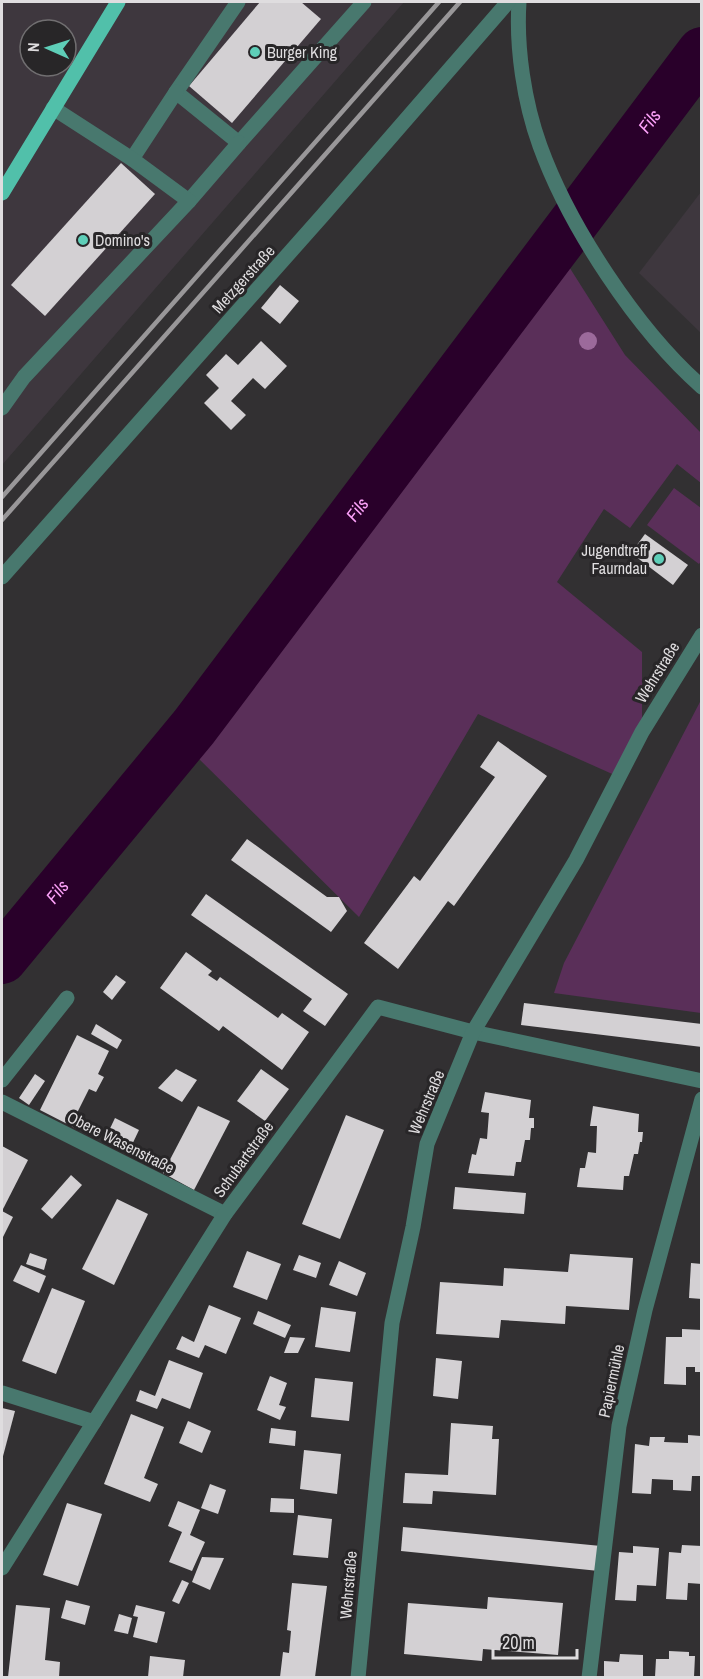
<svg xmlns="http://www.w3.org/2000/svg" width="703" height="1679" viewBox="0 0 703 1679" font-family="'Archivo Narrow',sans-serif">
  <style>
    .built { fill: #3e373e; fill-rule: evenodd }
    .green { fill: #5a2f59 }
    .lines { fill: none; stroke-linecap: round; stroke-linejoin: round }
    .river { stroke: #29002a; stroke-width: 50 }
    .building { fill: #d3d0d3 }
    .minor { stroke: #48786e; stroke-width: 15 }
    .major { stroke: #51c0aa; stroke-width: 15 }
    .rail { stroke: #999799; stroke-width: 4.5 }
    .tree { fill: #9c6a9b }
    .poi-dot { fill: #5eceb8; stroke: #282628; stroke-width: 2 }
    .labels { text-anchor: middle; stroke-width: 6; stroke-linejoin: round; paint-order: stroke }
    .poi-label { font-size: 16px; fill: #dfdddf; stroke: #282628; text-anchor: start }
    .street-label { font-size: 16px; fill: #dfdddf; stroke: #282628 }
    .water-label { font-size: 18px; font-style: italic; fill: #fca1f9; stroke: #282628 }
  </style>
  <rect width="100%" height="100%" fill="#323032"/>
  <g class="built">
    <path d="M2,2H404L2,465ZM30,30H66V66H30Z"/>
    <polygon points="701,192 701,333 639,273"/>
  </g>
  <g class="green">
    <polygon points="566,262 625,355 701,433 701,483 677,464 630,528 604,509 557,582 642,652 642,732 619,777 478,714 359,917 196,756"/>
    <polygon points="674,488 701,508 701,561 699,564 647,525"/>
    <polygon points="701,700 701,1013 554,993 564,963"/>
  </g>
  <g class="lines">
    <path class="river" id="s1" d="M2,959L194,727L702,52"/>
  </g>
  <g class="building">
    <polygon points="260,2 301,2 321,19 232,123 189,86"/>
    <polygon points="121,163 155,194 45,316 11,285"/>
    <polygon points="280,285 299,301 280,324 261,308"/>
    <polygon points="261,341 287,366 265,389 253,378 231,401 246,415 231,430 204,403 219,388 206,375 226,354 238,365"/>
    <polygon points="645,534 688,565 673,585 631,553"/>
    <polygon points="498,741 547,776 454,906 448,901 398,969 364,943 414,876 420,881 495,777 480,767"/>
    <polygon points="247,839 327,897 339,897 347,911 331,932 231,860"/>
    <polygon points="206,894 348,994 325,1026 303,1011 312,999 191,915"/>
    <polygon points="186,952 212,971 208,975 217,981 220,977 278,1018 282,1013 309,1032 282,1070 223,1026 219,1031 160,988"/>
    <polygon points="116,975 126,982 112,1000 103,992"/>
    <polygon points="524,1003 702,1024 702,1047 521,1025"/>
    <polygon points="96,1024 122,1040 117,1049 91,1034"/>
    <polygon points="77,1035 109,1051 98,1074 104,1077 96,1092 89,1089 77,1113 83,1116 77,1129 40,1110"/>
    <polygon points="176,1069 197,1080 182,1102 158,1088"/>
    <polygon points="261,1069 289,1089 265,1121 237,1101"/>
    <polygon points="35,1074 45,1081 29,1105 19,1098"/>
    <polygon points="485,1092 531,1100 529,1118 534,1118 534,1128 531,1128 530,1140 525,1140 521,1162 516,1162 514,1176 468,1173 472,1154 476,1155 480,1138 487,1139 489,1113 481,1112"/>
    <polygon points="198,1106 230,1121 194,1190 163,1173"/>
    <polygon points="593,1106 639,1114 638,1132 643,1132 642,1142 640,1142 638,1154 634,1154 629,1176 624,1176 623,1190 577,1187 580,1168 585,1168 588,1152 596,1153 597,1126 590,1126"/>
    <polygon points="346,1115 384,1130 340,1239 302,1224"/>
    <polygon points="115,1118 139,1130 129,1151 105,1139"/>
    <polygon points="2,1146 28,1160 2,1211"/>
    <polygon points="71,1175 82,1185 52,1219 41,1209"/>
    <polygon points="455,1187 526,1193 524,1214 453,1209"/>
    <polygon points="117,1199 148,1214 114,1285 82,1269"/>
    <polygon points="2,1211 13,1217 3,1237 2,1237"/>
    <polygon points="247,1251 281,1264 267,1300 233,1287"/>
    <polygon points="30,1253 47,1259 44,1270 26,1264"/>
    <polygon points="570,1254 633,1258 629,1310 566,1306 565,1324 501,1320 499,1338 436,1334 440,1282 503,1286 504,1268 568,1272"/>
    <polygon points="299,1255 321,1263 316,1278 293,1270"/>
    <polygon points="339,1261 366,1273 357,1296 329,1285"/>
    <polygon points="691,1263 702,1264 702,1299 689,1298"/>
    <polygon points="21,1265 46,1276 39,1293 13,1281"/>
    <polygon points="52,1288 85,1301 56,1374 22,1361"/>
    <polygon points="209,1305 241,1318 226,1354 205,1345 199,1358 176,1349 182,1336 194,1342"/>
    <polygon points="321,1307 356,1312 350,1352 315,1347"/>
    <polygon points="258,1311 291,1325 285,1338 253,1324"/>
    <polygon points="682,1329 702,1330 702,1372 695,1372 695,1367 686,1367 686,1385 664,1384 666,1337 682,1337"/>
    <polygon points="290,1337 305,1338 298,1353 284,1353"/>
    <polygon points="436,1358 462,1361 458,1399 433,1396"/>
    <polygon points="169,1360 203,1373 190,1409 162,1398 157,1409 136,1401 140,1390 155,1396"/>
    <polygon points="270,1376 287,1383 279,1405 286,1407 280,1420 257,1410"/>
    <polygon points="315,1378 353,1382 349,1421 311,1417"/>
    <polygon points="2,1408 15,1411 2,1460"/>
    <polygon points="131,1414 164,1427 144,1478 158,1484 150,1502 104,1484"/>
    <polygon points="188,1421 211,1431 202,1453 179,1443"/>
    <polygon points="451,1423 493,1426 492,1439 499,1439 496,1495 433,1491 432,1504 403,1503 405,1473 448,1475"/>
    <polygon points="271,1428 296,1431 295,1446 269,1443"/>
    <polygon points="688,1435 701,1436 702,1439 702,1476 692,1476 691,1491 673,1490 673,1480 652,1479 651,1494 632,1493 635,1444 649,1446 650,1437 665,1437 664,1442 688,1443"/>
    <polygon points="304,1450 341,1454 337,1494 300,1489"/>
    <polygon points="210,1484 226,1490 218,1514 201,1508"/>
    <polygon points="271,1498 294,1499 294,1513 270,1512"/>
    <polygon points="178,1501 200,1510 190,1535 205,1542 192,1571 169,1562 182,1532 168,1526"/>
    <polygon points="67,1503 102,1514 78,1586 43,1575"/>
    <polygon points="298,1515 332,1519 328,1558 293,1555"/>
    <polygon points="403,1527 601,1546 599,1571 401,1551"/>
    <polygon points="682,1545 702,1546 702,1584 688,1583 687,1600 666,1599 669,1552 681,1553"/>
    <polygon points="633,1546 659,1548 656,1586 637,1585 636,1601 615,1600 619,1552 633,1553"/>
    <polygon points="202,1557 224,1558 210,1590 192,1582"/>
    <polygon points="182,1580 189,1583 179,1604 172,1601"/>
    <polygon points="292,1583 327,1586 315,1677 280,1677 283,1652 289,1653 291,1631 287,1630"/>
    <polygon points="488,1597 563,1603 558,1655 483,1649 482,1661 404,1654 408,1603 487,1609"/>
    <polygon points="66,1600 90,1606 85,1625 61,1618"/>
    <polygon points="16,1605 50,1608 45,1660 60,1662 59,1677 8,1677"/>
    <polygon points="136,1605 165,1612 157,1643 133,1637 138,1617 133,1616"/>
    <polygon points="119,1614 132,1618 128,1634 114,1631"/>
    <polygon points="669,1651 689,1652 689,1656 695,1656 694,1677 655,1677 656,1659 669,1659"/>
    <polygon points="620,1654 643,1655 643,1677 604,1677 604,1661 619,1662"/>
    <polygon points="150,1656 185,1660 183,1677 148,1677"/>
  </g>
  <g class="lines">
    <g class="minor">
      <polyline points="238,2 176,92 239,143 364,2"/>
      <path d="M519,2C516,47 524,102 540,146C569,226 637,330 702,387"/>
      <polyline points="132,159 176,92"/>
      <polyline points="189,201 239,143"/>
      <polyline points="2,408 24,377 189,201 132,159 53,108"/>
      <polyline points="2,577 323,215 508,2"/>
      <polyline points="2,1080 67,998"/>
      <polyline points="2,1102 225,1214"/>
      <polyline points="2,1393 94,1422"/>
      <polyline points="2,1568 225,1214 378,1007 473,1032 702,1081"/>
      <polyline points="358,1678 392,1323 413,1227 427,1144 473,1032 576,860 642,732 702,635"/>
      <polyline points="589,1678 619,1426 645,1310 702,1099"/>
    </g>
    <polyline class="major" points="2,193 118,2"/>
    <g class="rail">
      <polyline points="2,497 439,2"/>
      <polyline points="2,520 460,2"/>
    </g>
  </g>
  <circle class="tree" cx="588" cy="341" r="9"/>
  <g class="poi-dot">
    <circle cx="255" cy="52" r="6"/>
    <circle cx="83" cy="240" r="6"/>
    <circle cx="659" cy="559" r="6"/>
  </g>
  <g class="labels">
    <g class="poi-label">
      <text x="267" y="58">Burger King</text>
      <text x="95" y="246">Domino's</text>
      <text x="647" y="556" text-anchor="end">Jugendtreff<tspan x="647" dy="18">Faurndau</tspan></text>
    </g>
    <g class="street-label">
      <text transform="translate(243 279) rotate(-48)" y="6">Metzgerstraße</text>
      <text transform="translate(657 672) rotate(-58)" y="6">Wehrstraße</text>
      <text transform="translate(426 1102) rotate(-67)" y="6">Wehrstraße</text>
      <text transform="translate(121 1142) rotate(27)" y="6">Obere Wasenstraße</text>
      <text transform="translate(243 1159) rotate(-54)" y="6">Schubartstraße</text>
      <text transform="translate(611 1381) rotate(-78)" y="6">Papiermühle</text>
      <text transform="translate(348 1585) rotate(-85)" y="6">Wehrstraße</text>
    </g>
    <g class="water-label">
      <text dy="6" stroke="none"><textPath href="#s1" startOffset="1059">Fils</textPath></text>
      <text dy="6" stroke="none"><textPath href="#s1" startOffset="573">Fils</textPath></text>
      <text dy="6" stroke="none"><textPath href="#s1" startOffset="87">Fils</textPath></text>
    </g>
  </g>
  <rect width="703" height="1679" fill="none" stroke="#dfdddf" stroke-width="6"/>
  <g transform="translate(48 48) rotate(273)"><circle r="28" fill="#282628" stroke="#716f71" stroke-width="1.5"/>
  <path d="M0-4.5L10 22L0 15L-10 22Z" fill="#5eceb8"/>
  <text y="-9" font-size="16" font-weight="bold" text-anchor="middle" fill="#dfdddf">N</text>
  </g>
  <path d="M493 1649v9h84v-9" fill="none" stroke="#dfdddf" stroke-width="3"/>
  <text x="502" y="1649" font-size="18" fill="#dfdddf" stroke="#282628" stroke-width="4.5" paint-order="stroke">20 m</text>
</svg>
